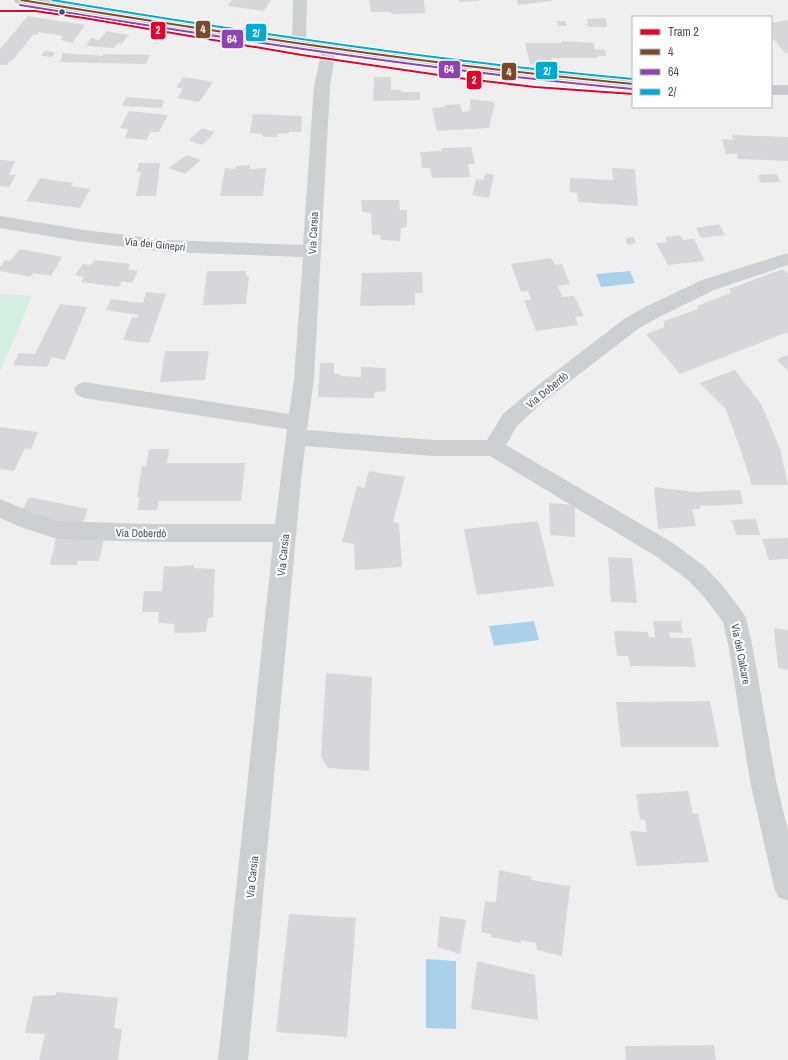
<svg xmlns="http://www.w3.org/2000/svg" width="788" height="1060" viewBox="0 0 788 1060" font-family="'Archivo Narrow',sans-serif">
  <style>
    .green { fill: #d4eee3 }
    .water { fill: #a9d1ec }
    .building { fill: #d7d7d9 }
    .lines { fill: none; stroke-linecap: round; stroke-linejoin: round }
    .minor { fill: #cecfd2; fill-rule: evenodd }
    .major { fill: #c8cad0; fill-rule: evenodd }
    .bus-1-casing { stroke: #fff; stroke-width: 4 }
    .bus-2-casing { stroke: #fff; stroke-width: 4 }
    .bus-3-casing { stroke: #fff; stroke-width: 4 }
    .bus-1 { stroke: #7a4b2a; stroke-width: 2 }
    .bus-2 { stroke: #8e44ad; stroke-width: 2 }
    .bus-3 { stroke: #00a9ce; stroke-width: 2 }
    .tram-1-casing { stroke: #fff; stroke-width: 4 }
    .tram-1 { stroke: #e4002b; stroke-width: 2 }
    .bus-dot { fill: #474d5b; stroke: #fff; stroke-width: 1.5 }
    .labels { text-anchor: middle; stroke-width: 4; stroke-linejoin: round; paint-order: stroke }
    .street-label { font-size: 11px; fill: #474d5b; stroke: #fff }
    .line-badge { stroke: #fff; stroke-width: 1.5 }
    .badge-label { font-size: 11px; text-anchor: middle; font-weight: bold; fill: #fff }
  </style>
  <rect width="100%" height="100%" fill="#f0efef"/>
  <polygon class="green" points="0,294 32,296 0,372"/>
  <g class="water">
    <polygon points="630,271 635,283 601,287 596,274"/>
    <polygon points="534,621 539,640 494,646 489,626"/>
    <polygon points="426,959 456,961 456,1029 426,1028"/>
  </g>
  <g class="building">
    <polygon points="232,0 271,0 264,11 228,6"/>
    <polygon points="369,0 424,0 425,13 392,14 390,12 371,12"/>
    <polygon points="459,0 479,0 479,1 459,2"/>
    <polygon points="517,0 552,0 552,1 518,5"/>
    <polygon points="28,16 85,25 72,43 60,40 63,36 39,32 37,35 33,35 12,61 9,61 8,65 0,65 0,49"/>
    <polygon points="606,18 607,27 588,27 587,19"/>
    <polygon points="788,20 788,53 786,54 771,36 771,23"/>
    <polygon points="556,21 565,21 567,26 559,26"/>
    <polygon points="107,31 129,35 121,44 118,43 114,48 86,46 91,38 99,40"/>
    <polygon points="562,41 594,43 595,50 604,49 606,56 598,56 597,58 551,58 553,66 530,64 525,43 562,43"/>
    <polygon points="45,51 55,52 52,57 41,56"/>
    <polygon points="63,53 103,56 103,54 150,55 146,64 100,63 103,56 99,63 60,62"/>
    <polygon points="184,77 213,82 199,102 177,98 183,89 176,87"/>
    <polygon points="374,77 391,77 391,90 401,90 402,92 420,92 420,100 373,101"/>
    <polygon points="126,97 164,100 162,108 122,106"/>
    <polygon points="471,99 495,102 489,128 437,131 432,108 445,107 445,105 460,104 462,112 469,111"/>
    <polygon points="129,111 138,112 168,115 159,132 150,132 147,140 125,138 128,129 120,128"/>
    <polygon points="253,114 302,116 301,132 289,132 289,133 277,134 277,137 263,137 262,134 250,133"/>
    <polygon points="202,128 215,132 202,145 189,140"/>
    <polygon points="732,135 788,137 788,161 738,159 737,154 726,154 722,139 733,140"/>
    <polygon points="471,147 475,164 468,164 470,177 432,178 430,168 422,168 420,152 442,151 441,148"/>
    <polygon points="187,155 201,160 185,174 168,168"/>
    <polygon points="0,160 15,161 9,175 16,175 9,187 0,186"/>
    <polygon points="139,163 160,163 156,196 136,196 141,171 137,172"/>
    <polygon points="250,165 250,169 266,168 263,196 220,196 225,168 235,169 236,166"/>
    <polygon points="612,168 635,169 638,206 578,202 577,193 570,192 570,178 613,180"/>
    <polygon points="486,173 494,175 489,198 472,195 476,179 483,180"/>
    <polygon points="777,174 780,182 761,183 758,175"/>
    <polygon points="40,178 73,183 71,186 90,189 80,208 26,201"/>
    <polygon points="361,200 399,200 400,210 407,210 407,227 401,228 400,241 381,240 380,235 372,235 371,213 362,212"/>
    <polygon points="719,224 725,235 701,238 696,228"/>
    <polygon points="680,235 683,240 694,239 705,261 668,265 656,243 667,242 665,237"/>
    <polygon points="633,237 636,243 627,245 625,238"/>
    <polygon points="20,249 62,257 51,276 33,273 30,277 0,271 0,267 5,260 10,261"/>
    <polygon points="551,258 555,265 562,264 570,284 558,286 562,297 574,296 584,316 575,317 578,325 536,331 524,300 531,300 528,291 521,292 511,264"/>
    <polygon points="95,260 130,264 128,269 138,271 132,283 122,281 119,287 81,282 84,277 75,275 83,264 90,265"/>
    <polygon points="783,269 788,274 788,332 680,374 646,334 664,327 664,321 698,309 697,306 731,293 729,289"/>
    <polygon points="207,271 246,271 246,276 249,276 246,304 203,305"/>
    <polygon points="422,272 423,293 415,293 415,305 360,306 362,273"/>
    <polygon points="146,292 166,294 149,343 123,340 132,317 137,318 138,315 106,310 111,299 143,303"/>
    <polygon points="60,304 87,307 65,360 52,357 47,367 13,365 19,353 35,354"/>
    <polygon points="165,351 209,351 205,380 160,382"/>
    <polygon points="788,354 788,371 777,360"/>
    <polygon points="320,363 334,363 334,374 340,374 340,376 361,377 361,367 386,368 386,391 375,392 374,398 318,397"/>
    <polygon points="735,370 761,404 780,448 788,485 752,485 739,445 725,408 700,383"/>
    <polygon points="0,427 38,432 31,449 25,448 14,471 0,469"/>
    <polygon points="149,449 169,449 167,463 245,463 241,501 159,501 157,510 137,510 140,497 137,497 142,466 146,466"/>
    <polygon points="369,471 405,477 393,522 399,523 402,567 355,570 354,544 342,542 357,486 364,488"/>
    <polygon points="654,487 696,492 740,490 743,504 700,506 700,509 692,509 696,526 658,529"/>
    <polygon points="29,497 88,509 81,528 41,519 23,509"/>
    <polygon points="549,503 575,505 575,537 550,535"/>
    <polygon points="756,519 760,535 737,535 731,520"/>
    <polygon points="538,521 554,586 477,595 464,529"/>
    <polygon points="56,537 104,538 99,561 78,561 77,565 50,565"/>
    <polygon points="788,538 788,559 769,560 762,539"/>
    <polygon points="608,557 632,558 637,603 611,602"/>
    <polygon points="194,565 194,568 215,569 213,617 208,618 206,632 174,633 174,624 158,623 159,612 142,612 144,591 162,591 164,567"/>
    <polygon points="653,621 681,621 683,633 669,632 670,638 691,638 696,667 630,666 628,656 617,656 614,631 648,632 649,637 655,637"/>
    <polygon points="774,628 788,630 788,670 778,668"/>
    <polygon points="326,673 372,677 369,771 328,768 321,757"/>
    <polygon points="710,701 719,747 621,747 616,702"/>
    <polygon points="688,791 693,814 698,814 709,862 637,866 630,831 647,832 645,820 640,819 636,794"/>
    <polygon points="499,870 532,877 531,880 570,886 562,956 537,950 536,943 521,940 521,943 491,937 491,934 481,932 485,901 496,902"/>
    <polygon points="289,914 356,918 347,1037 276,1032"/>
    <polygon points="440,916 466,920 460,954 437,947"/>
    <polygon points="477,961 535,975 538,1020 471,1009"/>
    <polygon points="56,992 118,998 114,1028 122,1029 118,1060 39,1060 45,1034 25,1033 33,996 56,995"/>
    <polygon points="714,1045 716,1060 626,1060 625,1046"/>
  </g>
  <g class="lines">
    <g class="minor">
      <polygon points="293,0 307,0 306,45 304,48 299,49 294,48 292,45"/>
      <polygon points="329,46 334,47 336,50 330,86 314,379 307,430 433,440 487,440 503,414 529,392 624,319 643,308 702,280 788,253 788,265 714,290 657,318 638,329 543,402 517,426 506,445 673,543 704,566 721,584 742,611 746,618 753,649 776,781 788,831 788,901 778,897 774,887 750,781 729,649 723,622 705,598 688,580 657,557 490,456 433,456 305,446 301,481 248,1060 218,1060 273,542 149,542 58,539 23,528 0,518 0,499 36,514 58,521 149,524 275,524 287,429 84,398 77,395 74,390 77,385 84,382 289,414 294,379 303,257 167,252 84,242 0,228 0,216 84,230 167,240 303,245 314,86 322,50 324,47"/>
    </g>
    <g class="major">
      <path d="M14,0H47C242,32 436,63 633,79V89C427,72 224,38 21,4L16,3Z"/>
      <rect x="771" y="85" width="17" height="10"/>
    </g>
    <defs>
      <path id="bus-1" d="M21,0C224,33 428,65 633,84"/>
      <path id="bus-2" d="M20,5C224,38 427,70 633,89"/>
      <path id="bus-3" d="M52,0C245,32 438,61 633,79"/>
    </defs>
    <use href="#bus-1" class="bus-1-casing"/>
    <use href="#bus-2" class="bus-2-casing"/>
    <use href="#bus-3" class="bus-3-casing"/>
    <use href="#bus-1" class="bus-1"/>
    <use href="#bus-2" class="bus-2"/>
    <use href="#bus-3" class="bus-3"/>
    <defs>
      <polyline id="tram-1" points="0,11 35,11 84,18 302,55 466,79 535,87 633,94"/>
    </defs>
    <use href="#tram-1" class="tram-1-casing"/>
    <use href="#tram-1" class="tram-1"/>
  </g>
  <circle class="bus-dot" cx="62" cy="12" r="3.5"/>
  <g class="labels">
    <g class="street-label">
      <text transform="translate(313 233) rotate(-87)" y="4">Via Carsia</text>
      <text transform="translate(155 244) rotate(6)" y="4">Via dei Ginepri</text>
      <text transform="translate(547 390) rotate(-39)" y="4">Via Doberdò</text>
      <text transform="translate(141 533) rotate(1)" y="4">Via Doberdò</text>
      <text transform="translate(283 555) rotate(-84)" y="4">Via Carsia</text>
      <text transform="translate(741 654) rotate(79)" y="4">Via del Calcare</text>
      <text transform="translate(252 877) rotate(-84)" y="4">Via Carsia</text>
    </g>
  </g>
  <g class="line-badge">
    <rect x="195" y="20" width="16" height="19" rx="4" fill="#7a4b2a"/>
    <rect x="150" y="21" width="16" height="19" rx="4" fill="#e4002b"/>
    <rect x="245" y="23" width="22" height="19" rx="4" fill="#00a9ce"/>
    <rect x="221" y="29" width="23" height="20" rx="4" fill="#8e44ad"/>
    <rect x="438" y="60" width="23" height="19" rx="4" fill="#8e44ad"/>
    <rect x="535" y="61" width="23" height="19" rx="4" fill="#00a9ce"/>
    <rect x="501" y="62" width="16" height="19" rx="4" fill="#7a4b2a"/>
    <rect x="466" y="70" width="16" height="20" rx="4" fill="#e4002b"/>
  </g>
  <g class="badge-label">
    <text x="203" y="33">4</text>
    <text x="158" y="34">2</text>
    <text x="256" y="37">2/</text>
    <text x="232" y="43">64</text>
    <text x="449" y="73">64</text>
    <text x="547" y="75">2/</text>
    <text x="509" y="76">4</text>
    <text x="474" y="84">2</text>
  </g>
  <rect x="632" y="16" width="140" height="92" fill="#ffffff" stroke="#b5b8bd"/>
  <rect x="640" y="29" width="20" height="6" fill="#e4002b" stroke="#b5b8bd"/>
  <text x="668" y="36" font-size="12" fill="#474d5b">Tram 2</text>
  <rect x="640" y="49" width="20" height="6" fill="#7a4b2a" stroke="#b5b8bd"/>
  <text x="668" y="56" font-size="12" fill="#474d5b">4</text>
  <rect x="640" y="69" width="20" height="6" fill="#8e44ad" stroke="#b5b8bd"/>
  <text x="668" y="76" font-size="12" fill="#474d5b">64</text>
  <rect x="640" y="89" width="20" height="6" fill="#00a9ce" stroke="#b5b8bd"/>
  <text x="668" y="96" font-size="12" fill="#474d5b">2/</text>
</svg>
